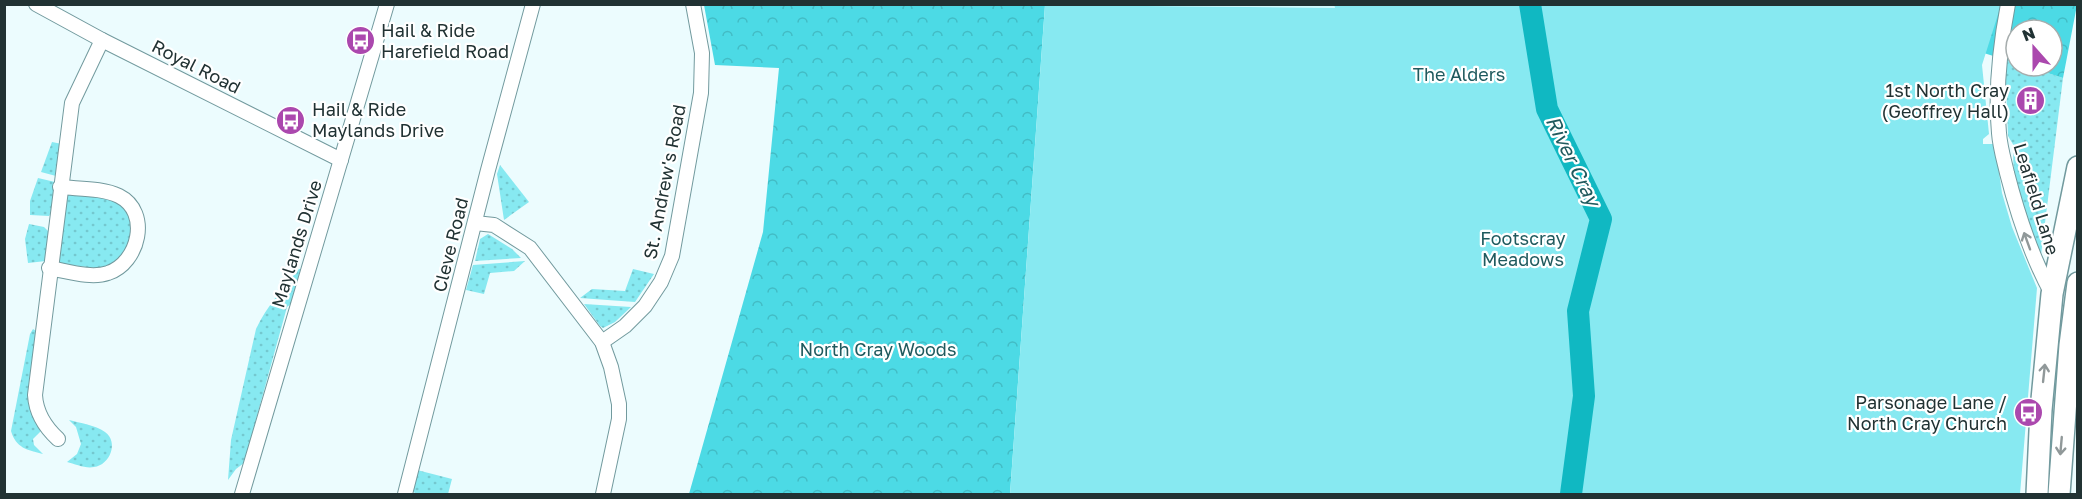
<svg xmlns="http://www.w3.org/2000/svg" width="2082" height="499" viewBox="0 0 2082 499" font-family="'Golos Text',sans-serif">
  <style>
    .built { fill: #cffafd }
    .grass { fill: url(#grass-dots) }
    .forest { fill: url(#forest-crowns) }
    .green { fill: #87e9f1 }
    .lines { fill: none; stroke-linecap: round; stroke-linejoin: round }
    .river { stroke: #10b8c2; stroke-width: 22 }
    .street-casing { stroke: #729a9e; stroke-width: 16 }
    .primary-casing { stroke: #729a9e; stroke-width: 24 }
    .street { stroke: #fff; stroke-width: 14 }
    .primary { stroke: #fff; stroke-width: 21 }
    .oneway { stroke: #909899 }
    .labels { text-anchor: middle; stroke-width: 4.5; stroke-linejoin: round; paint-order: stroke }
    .poi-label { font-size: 18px; fill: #213233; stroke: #fff; text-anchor: start }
    .street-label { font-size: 18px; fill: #213233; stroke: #fff }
    .park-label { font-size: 18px; fill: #1f5a5e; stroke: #fff }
    .water-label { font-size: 20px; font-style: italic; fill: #205a5e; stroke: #fff }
  </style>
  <defs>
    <pattern id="grass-dots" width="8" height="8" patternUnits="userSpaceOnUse" patternTransform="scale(1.5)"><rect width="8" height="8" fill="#87e9f1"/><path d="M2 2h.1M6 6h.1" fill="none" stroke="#74c8cf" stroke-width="1.8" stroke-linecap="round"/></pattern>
    <pattern id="forest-crowns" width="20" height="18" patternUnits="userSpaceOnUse" patternTransform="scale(1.5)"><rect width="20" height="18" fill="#4cdae5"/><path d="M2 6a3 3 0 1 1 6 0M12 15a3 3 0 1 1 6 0" fill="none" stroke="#42bcc5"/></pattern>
  </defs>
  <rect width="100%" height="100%" fill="#ecfcfe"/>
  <polygon class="built" points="1334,4 1335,8 1076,5"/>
  <g class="grass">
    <path d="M2005,59L2016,63V66H2026L2063,78L2041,255C2028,221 2009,183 2014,146L2008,136Z"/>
    <polygon points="52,142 62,144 56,176 41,172"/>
    <polygon points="500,165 529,202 504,220 497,174"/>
    <polygon points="38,178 55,182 52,211 49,216 30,215 30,201"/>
    <path d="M66,193L115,198C136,221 134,226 126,255L103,269L63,264L58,261Z"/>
    <polygon points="29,224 44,227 49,232 46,261 28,263 25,239"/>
    <polygon points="488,234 512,249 521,258 475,261 480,239"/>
    <polygon points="525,261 514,271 490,273 484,294 466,290 473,265"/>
    <path d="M299,269H302L292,303L287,307L244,463L236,469L228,480L231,440L256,329C267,306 283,288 299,269Z"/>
    <polygon points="633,269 654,274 635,302 580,298 592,289 625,291"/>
    <polygon points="584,304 631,307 615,322 603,328 600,326"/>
    <path d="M33,329L36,331C32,368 23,397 41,431L33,439L34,445L43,454C27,450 16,448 11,431L30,334Z"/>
    <path d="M69,420C80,423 95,425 105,432C119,442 110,465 94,467C86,469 75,464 67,462L77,454L81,444L76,427Z"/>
    <polygon points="417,470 452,479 448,494 415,494 413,489"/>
  </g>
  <g class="forest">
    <polygon points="704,5 1045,5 1010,494 689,494 763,232 779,68 715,65"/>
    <polygon points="1966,5 2077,5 2063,78 2026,66 2052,66 2052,30 2016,30 2016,63 1961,46"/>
  </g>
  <polygon class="green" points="1334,4 2001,5 1982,65 1989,134 1983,139 1983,144 1995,144 2002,193 2012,227 2037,288 2020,494 1010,494 1045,5 1335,8"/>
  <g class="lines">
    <polyline class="river" points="1530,4 1547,109 1601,219 1578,311 1584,396 1571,494"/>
    <defs>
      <g id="street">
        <polyline points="36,4 102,40 341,160"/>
        <path d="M2008,4C2000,46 1995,90 1999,133C2000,147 2004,160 2007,173C2018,216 2031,256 2052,294"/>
        <polyline points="475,223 494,225 530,248 602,342 611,367 619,404 619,419 603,494"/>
        <path d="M49,268C67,271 91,279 108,273C139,263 151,212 119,196C103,188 79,189 60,187"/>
        <polyline points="602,342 625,326 645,306 661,282 672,256 701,93 702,53 693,4"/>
        <path d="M58,439C45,427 36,413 35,395L72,103L102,40"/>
        <polyline points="242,494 387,4"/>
        <polyline points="405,494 488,170 533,4"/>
      </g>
      <g id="primary">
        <polyline points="2037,494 2041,410 2052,294 2078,167"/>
        <polyline points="2059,494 2070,345 2078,283"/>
      </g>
    </defs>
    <use href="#street" class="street-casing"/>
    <use href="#primary" class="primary-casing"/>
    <use href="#street" class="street"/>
    <use href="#primary" class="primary"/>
  </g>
  <defs><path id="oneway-shaft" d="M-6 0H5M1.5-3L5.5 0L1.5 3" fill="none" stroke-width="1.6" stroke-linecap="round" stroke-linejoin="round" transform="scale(1.5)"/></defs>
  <g class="oneway">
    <use href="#oneway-shaft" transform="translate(2027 241) rotate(-110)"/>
    <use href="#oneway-shaft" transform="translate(2044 373) rotate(-84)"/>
    <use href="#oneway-shaft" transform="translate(2061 446) rotate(95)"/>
  </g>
  <defs>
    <symbol id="bus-disc" viewBox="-11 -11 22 22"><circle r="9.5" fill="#ab48ae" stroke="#fff"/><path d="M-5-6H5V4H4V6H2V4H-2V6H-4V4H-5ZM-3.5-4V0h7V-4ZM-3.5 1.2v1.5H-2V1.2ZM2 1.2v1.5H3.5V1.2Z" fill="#fff"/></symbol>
    <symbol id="building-disc" viewBox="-11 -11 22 22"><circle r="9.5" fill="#ab48ae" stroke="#fff"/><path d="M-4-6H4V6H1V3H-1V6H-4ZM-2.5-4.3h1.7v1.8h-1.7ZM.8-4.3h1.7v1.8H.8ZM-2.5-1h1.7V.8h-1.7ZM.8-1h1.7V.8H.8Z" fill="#fff"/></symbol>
  </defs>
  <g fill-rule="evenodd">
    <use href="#bus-disc" x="344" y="24" width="33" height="33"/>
    <use href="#building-disc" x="2014" y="84" width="33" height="33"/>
    <use href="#bus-disc" x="274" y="104" width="33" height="33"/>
    <use href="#bus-disc" x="2012" y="396" width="33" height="33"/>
  </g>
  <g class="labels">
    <g class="poi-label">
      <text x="381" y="37">Hail &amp; Ride<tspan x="381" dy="21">Harefield Road</tspan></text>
      <text x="2009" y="97" text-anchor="end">1st North Cray<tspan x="2009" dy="21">(Geoffrey Hall)</tspan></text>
      <text x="312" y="116">Hail &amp; Ride<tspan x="312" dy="21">Maylands Drive</tspan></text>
      <text x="2007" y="409" text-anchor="end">Parsonage Lane /<tspan x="2007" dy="21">North Cray Church</tspan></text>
    </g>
    <g class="street-label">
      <text transform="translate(196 67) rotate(27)" y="6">Royal Road</text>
      <text transform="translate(665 182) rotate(-79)" y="6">St. Andrew's Road</text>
      <text transform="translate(2036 199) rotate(73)" y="6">Leafield Lane</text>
      <text transform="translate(297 244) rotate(-73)" y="6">Maylands Drive</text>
      <text transform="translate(451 245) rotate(-76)" y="6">Cleve Road</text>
    </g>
    <g class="park-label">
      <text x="1459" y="81">The Alders</text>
      <text x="1523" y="245">Footscray<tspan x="1523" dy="21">Meadows</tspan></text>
      <text x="878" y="356">North Cray Woods</text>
    </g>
    <g class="water-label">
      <text transform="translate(1573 161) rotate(64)" y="7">River Cray</text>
    </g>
  </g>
  <rect width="2082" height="499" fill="none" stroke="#213233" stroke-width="12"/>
  <g transform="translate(2034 48) rotate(339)"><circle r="28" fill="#ffffff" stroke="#a6adad" stroke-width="1.5"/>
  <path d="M0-4.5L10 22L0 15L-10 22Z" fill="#ab48ae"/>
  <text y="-9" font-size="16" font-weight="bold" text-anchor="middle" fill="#213233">N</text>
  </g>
</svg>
